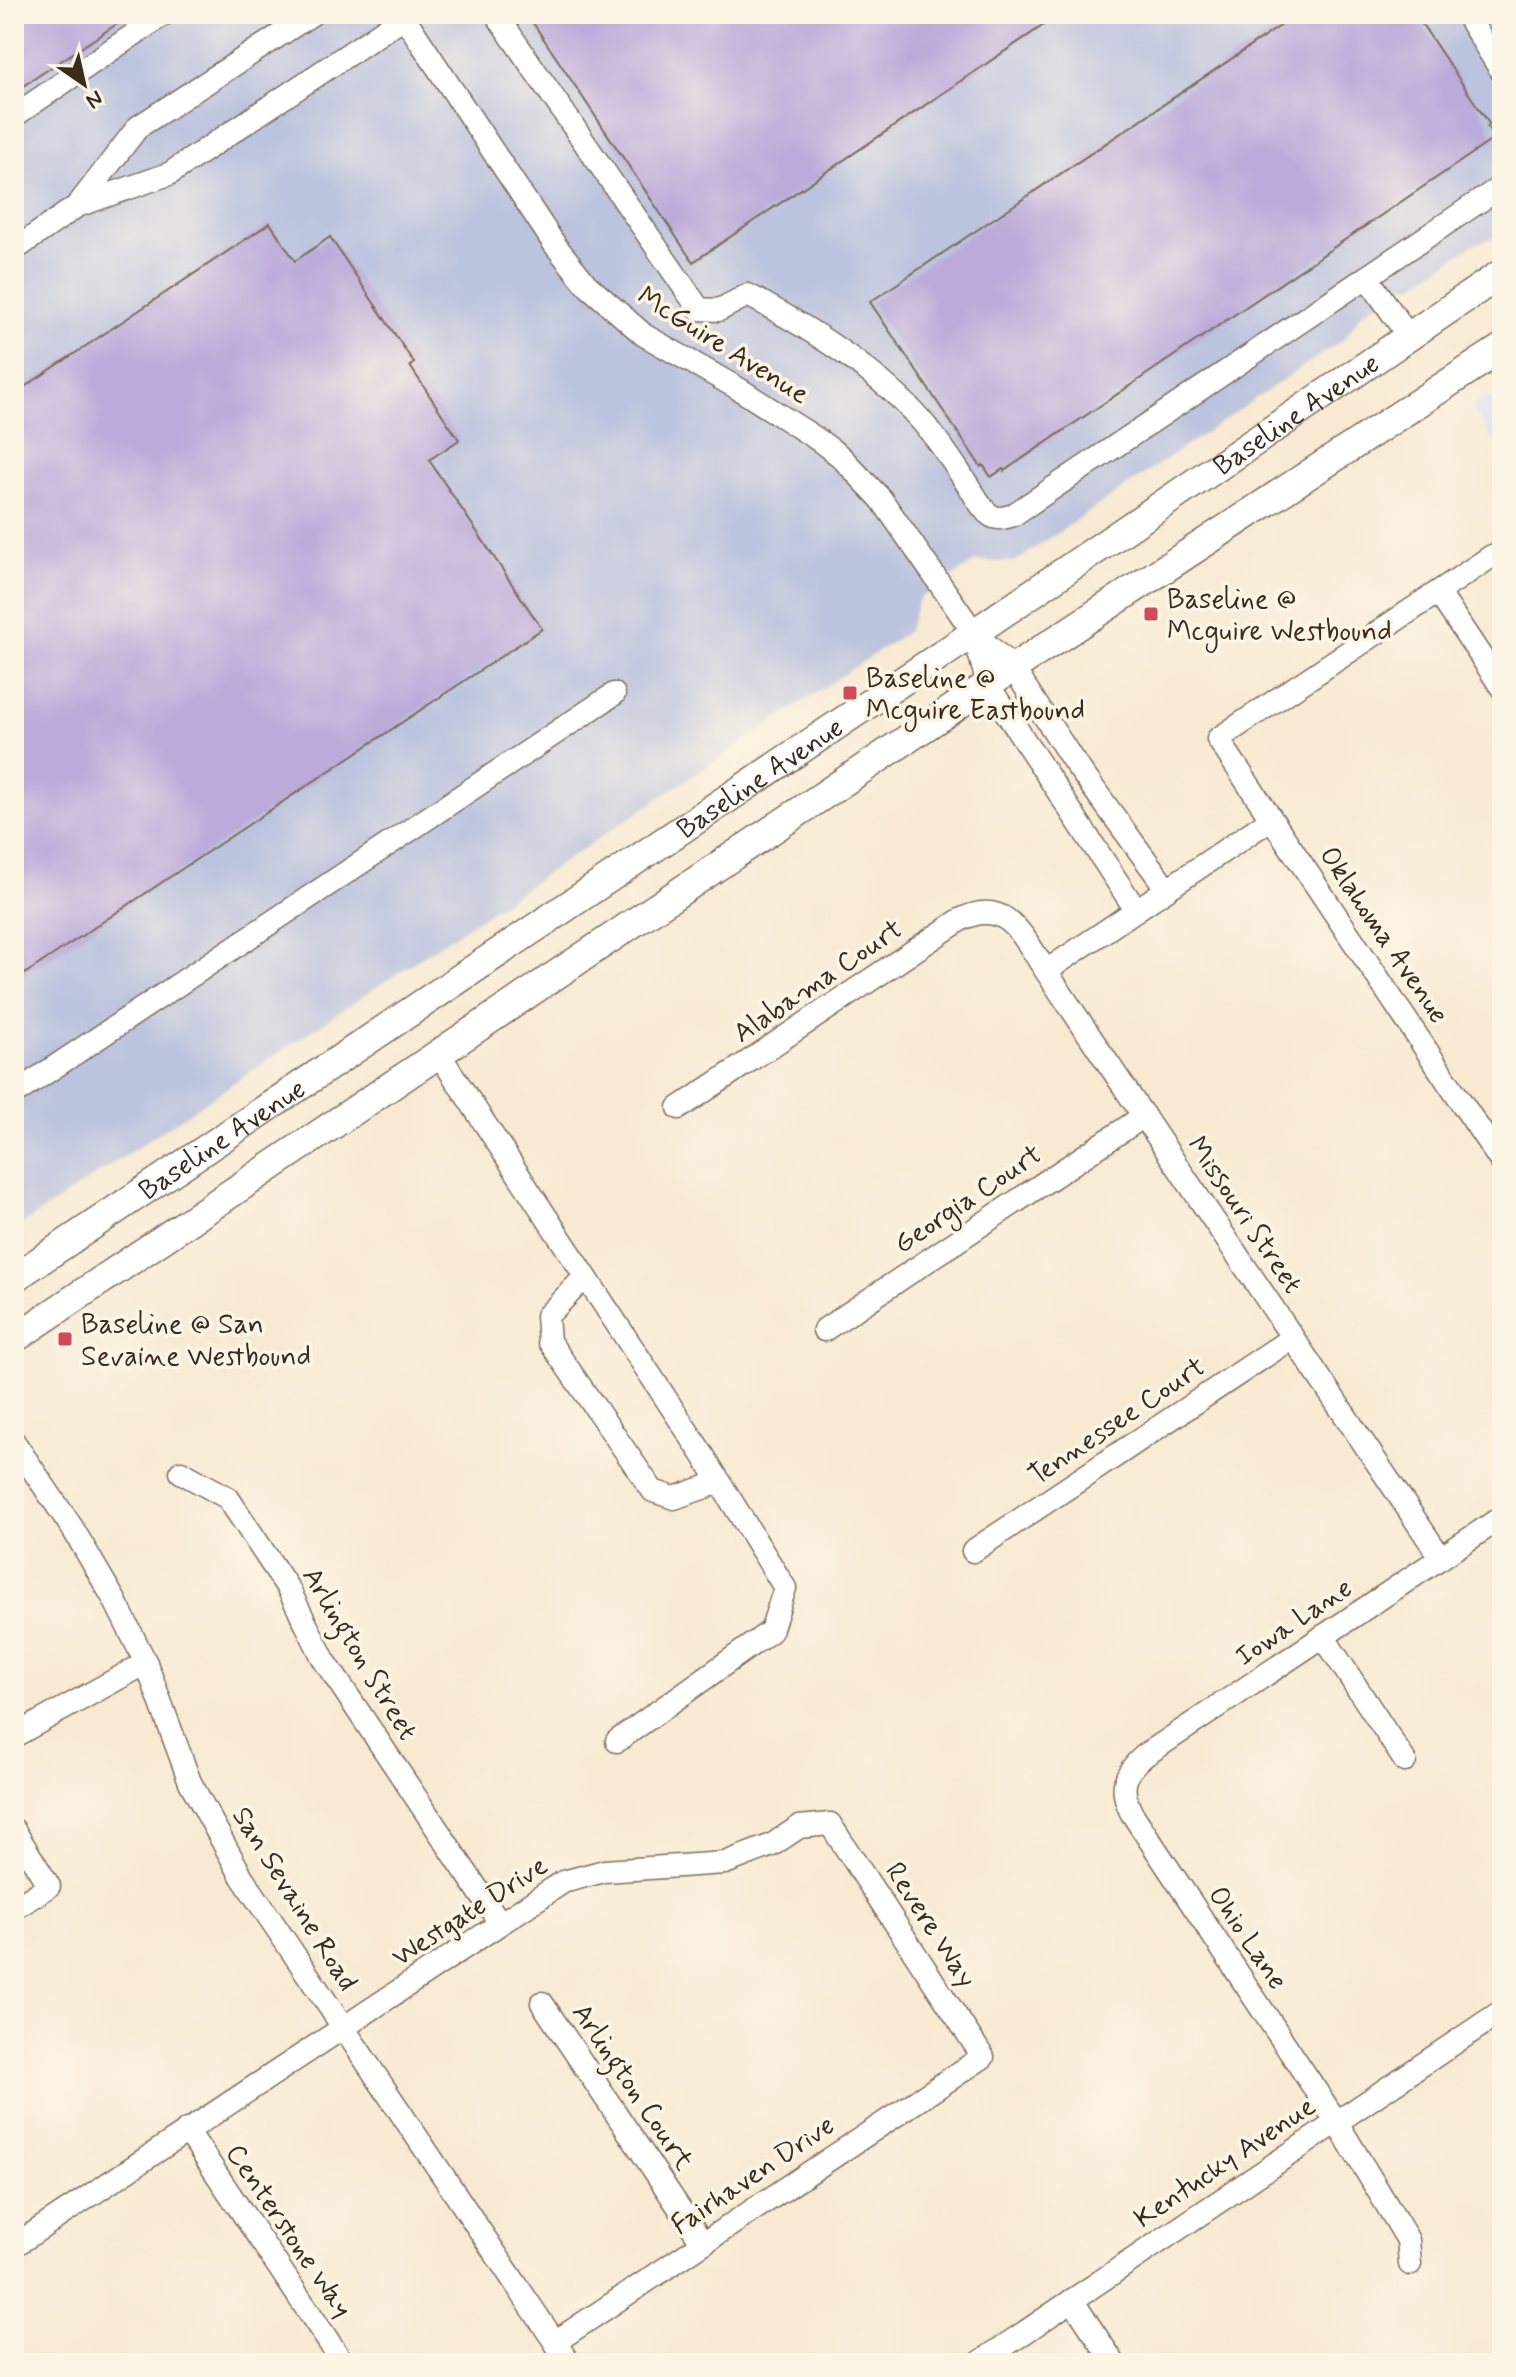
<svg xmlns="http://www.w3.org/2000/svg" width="1516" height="2377" viewBox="0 0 1516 2377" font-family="Mynerve,sans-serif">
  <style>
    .built { fill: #d3d9f9 }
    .industrial { fill: #bcc3de }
    .building { fill: #bbaada }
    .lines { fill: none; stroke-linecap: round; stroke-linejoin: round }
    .minor-casing { stroke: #7d6d5d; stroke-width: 25 }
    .major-casing { stroke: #7d6d5d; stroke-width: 31 }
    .minor { stroke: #fff; stroke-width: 22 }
    .major { stroke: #fff; stroke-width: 28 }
    .poi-dot { fill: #d1495b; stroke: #fcf5e5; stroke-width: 3 }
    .labels { text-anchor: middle; stroke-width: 7; stroke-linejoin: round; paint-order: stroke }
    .street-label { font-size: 28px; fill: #3b2a1e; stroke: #fcf5e5 }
    .poi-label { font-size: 28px; fill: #3b2a1e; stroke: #fcf5e5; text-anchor: start }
  </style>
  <rect width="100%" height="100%" fill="#fcf5e5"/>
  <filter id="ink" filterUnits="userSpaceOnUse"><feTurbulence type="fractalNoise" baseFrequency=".0125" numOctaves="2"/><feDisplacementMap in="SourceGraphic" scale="16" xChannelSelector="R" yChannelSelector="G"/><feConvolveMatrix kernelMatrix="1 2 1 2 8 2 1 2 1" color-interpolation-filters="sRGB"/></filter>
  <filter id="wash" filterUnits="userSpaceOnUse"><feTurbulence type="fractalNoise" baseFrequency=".006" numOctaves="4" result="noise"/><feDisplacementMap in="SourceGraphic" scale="32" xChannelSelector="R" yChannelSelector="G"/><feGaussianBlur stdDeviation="1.8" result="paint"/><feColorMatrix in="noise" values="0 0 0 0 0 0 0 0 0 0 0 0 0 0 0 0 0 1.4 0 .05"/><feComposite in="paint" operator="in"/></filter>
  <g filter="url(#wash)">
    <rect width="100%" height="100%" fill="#f8e9d2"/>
    <polygon class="built" points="1502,393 1502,453 1476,414 1473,405"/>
    <polygon class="industrial" points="14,14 1502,14 1502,235 1474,244 1412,286 1403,285 1361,314 1345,338 1015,562 976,561 919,599 907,632 14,1230"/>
    <g id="blocks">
      <g class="building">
        <polygon points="14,14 132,14 14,92"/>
        <polygon points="527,14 1060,14 693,262"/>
        <polygon points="1298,14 1415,14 1490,125 1487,126 1495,138 1004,471 1003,469 991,477 983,465 981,467 870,302"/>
        <polygon points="270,223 295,261 330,237 414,363 410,366 459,440 429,460 542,629 14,981 14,394"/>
      </g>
    </g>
  </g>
  <g filter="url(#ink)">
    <use href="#blocks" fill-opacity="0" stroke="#7d6d5d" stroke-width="2"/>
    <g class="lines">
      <defs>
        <g id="minor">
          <polyline points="402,14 555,245 587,285 644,335 739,389 817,439 840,456 881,499 974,633 1013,668 1072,759 1167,889"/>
          <path d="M496,14L699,309L719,310L748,295C810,328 885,374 929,430C945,449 958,470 971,490C977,498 982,509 990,515C997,520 1005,518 1013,515L1502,186"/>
          <polyline points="1466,14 1502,72"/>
          <polyline points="14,116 164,14"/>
          <polyline points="78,205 138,127 312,14"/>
          <polyline points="14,250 77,206 169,174 404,17"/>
          <polyline points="1367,277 1409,337"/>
          <polyline points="1502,555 1492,556 1218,739 1502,1163"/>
          <polyline points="1438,592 1502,688"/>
          <polyline points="974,634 988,685 1136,910"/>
          <polyline points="1046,971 1271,819"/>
          <polyline points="439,1054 703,1455 785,1588 771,1631 617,1741"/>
          <polyline points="14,1094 614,694"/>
          <path d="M679,1108L960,920C1007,896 1023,937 1046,971L1441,1558"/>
          <polyline points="585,1277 547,1316 549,1341 653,1491 674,1498 720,1482"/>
          <polyline points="824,1330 1144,1116"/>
          <polyline points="14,1442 73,1529 114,1599 146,1663 190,1782 242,1877 569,2363"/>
          <polyline points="181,1472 228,1498 289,1590 324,1660 500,1923"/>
          <polyline points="973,1551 1292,1338"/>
          <polyline points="1323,1636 1405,1761"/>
          <polyline points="14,1736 146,1663"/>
          <polyline points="14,1830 49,1886 14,1909"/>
          <polyline points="542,2003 702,2242"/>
          <polyline points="187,2130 343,2363"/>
          <polyline points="14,2246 563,1882 604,1871 725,1863 772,1845 799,1827 830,1824 983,2057 555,2342"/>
          <path d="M1410,2264L1408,2240L1336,2121L1131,1812C1119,1788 1124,1773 1144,1756L1502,1517"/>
          <polyline points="1072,2300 1114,2363"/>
          <polyline points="979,2363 1502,2011"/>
        </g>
        <g id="major">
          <path id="s1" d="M14,1278L974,633L1502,273"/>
          <polyline points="14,1339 1013,668 1502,348"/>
        </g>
      </defs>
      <use href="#minor" class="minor-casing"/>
      <use href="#major" class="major-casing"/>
      <use href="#minor" class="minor"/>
      <use href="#major" class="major"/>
    </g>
  </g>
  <g class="poi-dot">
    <rect x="1143" y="606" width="16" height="16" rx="4"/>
    <rect x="842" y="685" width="16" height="16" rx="4"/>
    <rect x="57" y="1331" width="16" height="16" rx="4"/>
  </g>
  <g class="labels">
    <g class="street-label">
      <text transform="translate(724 344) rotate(32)" y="10">McGuire Avenue</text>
      <text dy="10" stroke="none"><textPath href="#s1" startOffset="1546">Baseline Avenue</textPath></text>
      <text dy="10" stroke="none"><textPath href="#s1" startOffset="898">Baseline Avenue</textPath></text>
      <text transform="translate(1385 934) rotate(56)" y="10">Oklahoma Avenue</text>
      <text transform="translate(817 980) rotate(-34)" y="10">Alabama Court</text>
      <text dy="10" stroke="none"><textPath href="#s1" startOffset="250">Baseline Avenue</textPath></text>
      <text transform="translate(967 1198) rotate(-34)" y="10">Georgia Court</text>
      <text transform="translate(1246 1214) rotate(56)" y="10">Missouri Street</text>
      <text transform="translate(1116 1420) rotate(-34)" y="10">Tennessee Court</text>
      <text transform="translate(1293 1621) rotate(-34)" y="10">Iowa Lane</text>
      <text transform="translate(361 1653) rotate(59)" y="10">Arlington Street</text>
      <text transform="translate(296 1898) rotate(58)" y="10">San Sevaine Road</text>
      <text transform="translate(469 1910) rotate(-33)" y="10">Westgate Drive</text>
      <text transform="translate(932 1924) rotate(57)" y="10">Revere Way</text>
      <text transform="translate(1249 1937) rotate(56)" y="10">Ohio Lane</text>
      <text transform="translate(634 2086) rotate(56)" y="10">Arlington Court</text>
      <text transform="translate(1224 2161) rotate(-34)" y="10">Kentucky Avenue</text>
      <text transform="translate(752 2174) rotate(-34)" y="10">Fairhaven Drive</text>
      <text transform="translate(290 2230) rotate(56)" y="10">Centerstone Way</text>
    </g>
    <g class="poi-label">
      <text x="1167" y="608">Baseline @<tspan x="1167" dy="32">Mcguire Westbound</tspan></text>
      <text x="866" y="687">Baseline @<tspan x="866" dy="32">Mcguire Eastbound</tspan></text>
      <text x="81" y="1333">Baseline @ San<tspan x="81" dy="32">Sevaine Westbound</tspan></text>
    </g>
  </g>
  <rect width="1516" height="2377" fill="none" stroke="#fcf5e5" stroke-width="48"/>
  <g transform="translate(84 84) rotate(146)" stroke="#fcf5e5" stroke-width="6" paint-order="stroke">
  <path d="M0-6L14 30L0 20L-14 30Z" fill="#3b2a1e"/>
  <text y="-12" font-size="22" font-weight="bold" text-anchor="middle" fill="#3b2a1e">N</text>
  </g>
</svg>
